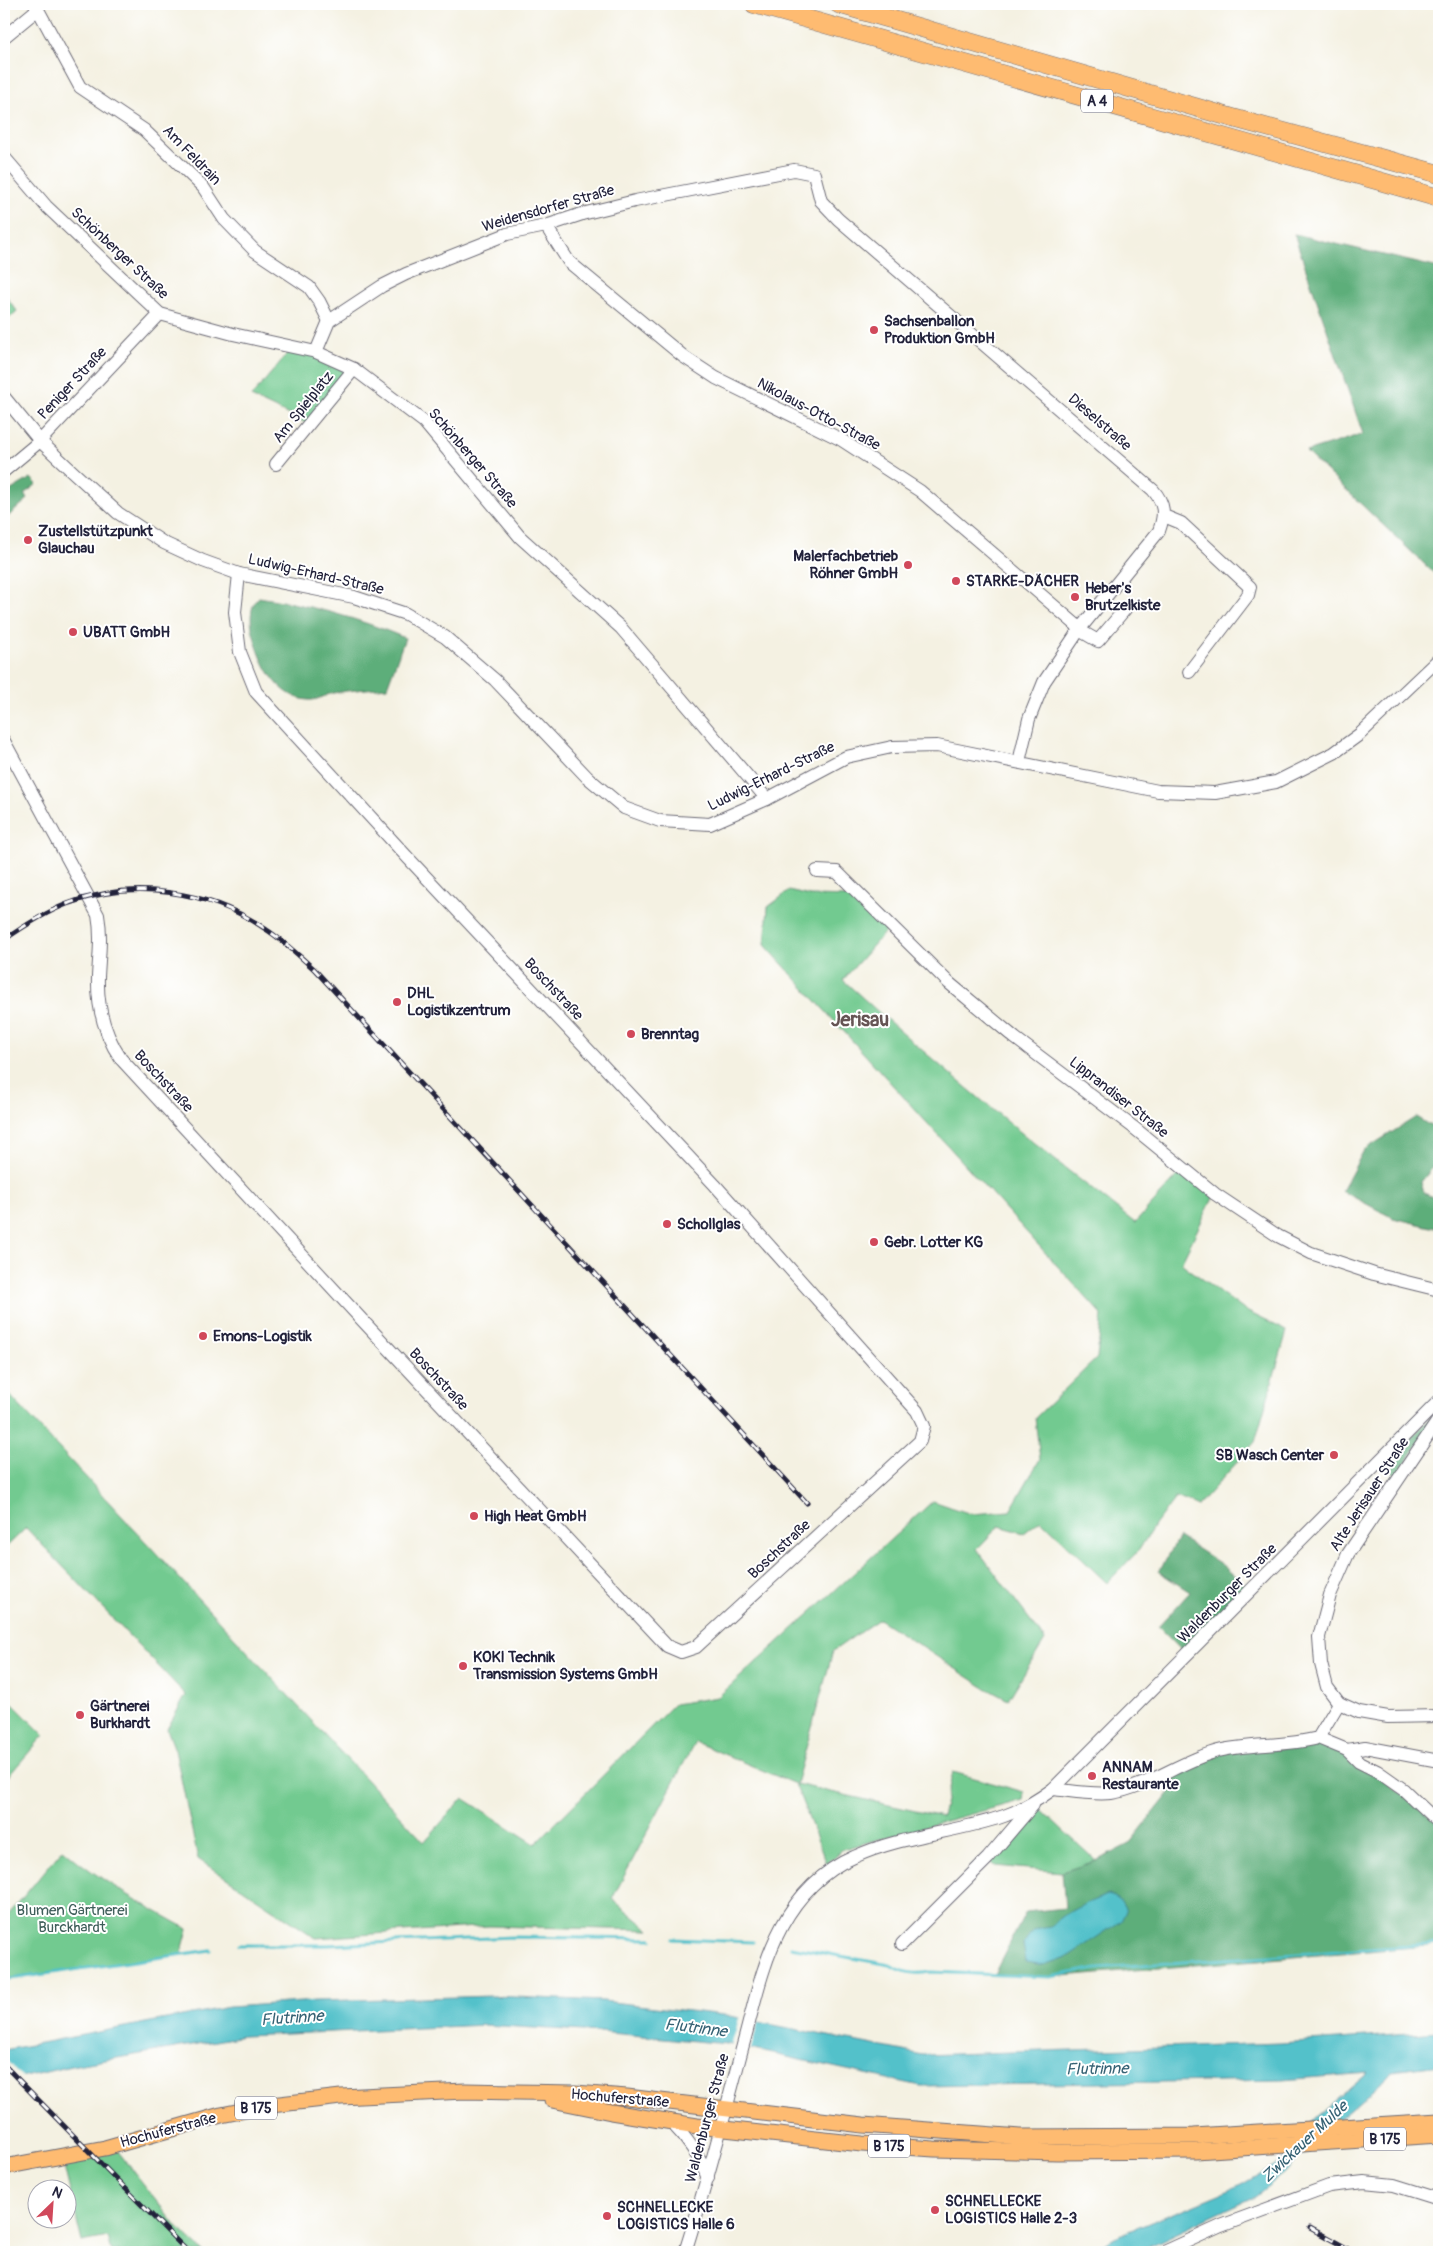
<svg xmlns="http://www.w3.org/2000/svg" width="1443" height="2256" viewBox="0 0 1443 2256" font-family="Pangolin,sans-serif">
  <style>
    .green { fill: #72ca90; stroke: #4a7666 }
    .forest { fill: #5dae7a; stroke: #40685a }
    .water { fill: #53c1ca; stroke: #3a7282 }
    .pier { fill: #f4f1e2 }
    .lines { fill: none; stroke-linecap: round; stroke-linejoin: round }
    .stream { stroke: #53c1ca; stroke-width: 3 }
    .minor-casing { stroke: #6c6a75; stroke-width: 14 }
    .major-casing { stroke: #6c6a75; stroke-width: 17 }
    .highway-casing { stroke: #6c6a75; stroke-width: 19 }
    .minor { stroke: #fff; stroke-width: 12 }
    .major { stroke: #febb71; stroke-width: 15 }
    .highway { stroke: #febb71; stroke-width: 18 }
    .rail-casing { stroke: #22223b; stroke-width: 5 }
    .rail { stroke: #fff; stroke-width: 3; stroke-dasharray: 9; stroke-linecap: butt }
    .poi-dot { fill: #d1495b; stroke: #fff; stroke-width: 2 }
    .labels { text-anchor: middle; stroke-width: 4; stroke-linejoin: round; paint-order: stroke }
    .shield { fill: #fff; stroke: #646476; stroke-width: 1 }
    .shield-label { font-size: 14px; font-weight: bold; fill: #22223b }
    .street-label { font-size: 15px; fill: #22223b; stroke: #fff }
    .poi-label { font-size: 15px; font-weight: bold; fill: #22223b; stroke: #fff; text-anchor: start }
    .park-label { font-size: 15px; fill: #3e5d59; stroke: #fff }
    .water-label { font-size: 16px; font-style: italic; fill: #366274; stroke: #fff }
    .district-label { font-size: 20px; font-weight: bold; fill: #655454; stroke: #fff }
  </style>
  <rect width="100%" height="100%" fill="#fff"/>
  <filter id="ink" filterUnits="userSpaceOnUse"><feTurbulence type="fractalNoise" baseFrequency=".02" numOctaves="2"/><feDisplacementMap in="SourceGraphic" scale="10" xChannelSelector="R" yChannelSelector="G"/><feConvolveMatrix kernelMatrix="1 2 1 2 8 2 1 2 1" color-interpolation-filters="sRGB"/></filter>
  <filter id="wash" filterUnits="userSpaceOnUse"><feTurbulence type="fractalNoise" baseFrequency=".0096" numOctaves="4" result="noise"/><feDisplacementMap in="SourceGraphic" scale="20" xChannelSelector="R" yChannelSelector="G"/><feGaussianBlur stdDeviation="1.12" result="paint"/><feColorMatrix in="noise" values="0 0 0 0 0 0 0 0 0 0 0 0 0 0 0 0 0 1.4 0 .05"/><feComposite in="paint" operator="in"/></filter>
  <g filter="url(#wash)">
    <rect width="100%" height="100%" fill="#f4f1e2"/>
    <g class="green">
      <polygon points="4,294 17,311 4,323"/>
      <polygon points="293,347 354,369 310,425 251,397"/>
      <path d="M789,891L810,896L853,897L891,925L843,980C937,1066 1035,1145 1135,1223L1184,1169L1215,1194L1181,1263L1244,1310L1287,1331L1255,1442L1198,1506L1176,1497L1155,1524L1139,1550L1107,1583L1041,1520L1024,1533L999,1526L977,1549L1045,1640L1008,1700L982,1686L879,1619L833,1651L796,1784L942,1817L953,1772L1024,1792L1023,1800L843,1849L827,1864L795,1784L695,1742L612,1899L650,1930L489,1926L316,1938L198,1859L175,1750L167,1729L186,1695L26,1528L4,1549V1389L424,1842L463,1798L535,1844L674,1704L718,1697L933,1501L971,1514L1010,1511L1040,1459L1035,1418L1097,1358L1102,1315L765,945L768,907Z"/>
      <polygon points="4,1695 44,1735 4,1781"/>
      <polygon points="1034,1803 1096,1861 1062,1872 995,1866 988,1858"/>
      <path d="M63,1849C100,1881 145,1905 188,1929L181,1955L11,1978L4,1969V1920Z"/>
      <polygon points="117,2150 178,2228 204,2252 112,2252 108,2237 82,2242 63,2162"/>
    </g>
    <g class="forest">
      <polygon points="1294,234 1439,268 1439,578 1306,452 1363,434"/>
      <polygon points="31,478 37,484 24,494 28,499 4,520 4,501 11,490"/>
      <path d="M259,597C310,605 358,618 405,638L387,687C369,689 351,690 333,693C325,695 317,701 308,700C277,697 261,663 254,636C250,624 249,605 259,597Z"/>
      <polygon points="1416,1117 1439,1131 1439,1160 1421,1182 1424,1193 1439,1200 1439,1229 1393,1218 1342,1191 1364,1150"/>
      <polygon points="1431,1417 1430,1428 1397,1475 1384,1466"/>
      <polygon points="1179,1537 1221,1564 1252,1591 1187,1656 1158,1627 1190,1592 1159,1572"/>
      <polygon points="1318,1738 1347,1750 1439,1823 1439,1945 1050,1977 994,1974 1026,1912 1065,1908 1062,1872 1096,1861 1129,1844 1176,1785 1171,1769 1199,1757"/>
    </g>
    <g class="water">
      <path d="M1108,1895C1119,1898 1121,1901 1126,1911L1121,1921L1069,1956L1044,1965L1026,1962L1023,1944C1033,1930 1034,1928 1051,1926C1066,1911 1088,1902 1108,1895Z"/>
      <polygon points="493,1996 603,2001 724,2015 923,2055 1280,2043 1439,2032 1439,2065 1393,2071 1388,2077 1340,2118 1311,2152 1300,2156 1285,2173 1255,2196 1137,2252 1091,2252 1110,2239 1241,2185 1279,2163 1315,2118 1368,2073 1283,2080 921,2086 727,2044 600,2032 485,2025 244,2036 71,2066 4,2082 4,2050 229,2007 316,2001"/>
    </g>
    <g class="pier">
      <polygon points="740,2015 759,2019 750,2052 731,2047"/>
      <polygon points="4,2058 25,2080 7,2084 4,2080"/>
    </g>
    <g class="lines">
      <g class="stream">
        <polyline points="673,1939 753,1942"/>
        <polyline points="239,1945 327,1945 513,1937 652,1939"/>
        <path d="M791,1947L890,1965C905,1973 914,1975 931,1972L1050,1977L1097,1968L1439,1944"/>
        <polyline points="4,1980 211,1950"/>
      </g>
    </g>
  </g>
  <g filter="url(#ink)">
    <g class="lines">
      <defs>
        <g id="minor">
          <polyline points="35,4 80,87 144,130 203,187 224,219 255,251 309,287 319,301 329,321"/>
          <polyline points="4,37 38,9"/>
          <polyline points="4,157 46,206 160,314 233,334 316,352 354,369 424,422 520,537 621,628 767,799"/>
          <polyline points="546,226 569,262 684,357 716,378 840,439 920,491 1081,629"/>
          <path d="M316,352L329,321L382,286L406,274L507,234L546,226L582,214L635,201L794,170L814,174L821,201L838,219L1153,490C1165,504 1165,514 1159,531L1079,630L1044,682L1029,719L1019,762"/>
          <polyline points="4,397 40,441 73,472 118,513 164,543 203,561 239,574 354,597 406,614 445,637 495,680 587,777 624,808 660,821 710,824 767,799 846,757 892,747 937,746 1158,791 1215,793 1276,782 1334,753 1360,734 1439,659"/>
          <polyline points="276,464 354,369"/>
          <polyline points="4,471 40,441 160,314"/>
          <polyline points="1164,516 1181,523 1250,587 1248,595 1189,672"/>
          <polyline points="1079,630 1098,641 1126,608"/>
          <path d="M4,741L98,915C102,937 99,955 98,977C97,1008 104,1034 121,1059L363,1321L667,1646L681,1652L696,1647L920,1441L924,1426L917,1411L715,1185L409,859L256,692L240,652L235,612L239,574"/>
          <polyline points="817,871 837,872 949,983 1015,1038 1133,1127 1215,1194 1278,1236 1311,1253 1374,1274 1439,1290"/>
          <polyline points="1439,1419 1348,1554 1330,1595 1319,1637 1321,1664 1327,1687 1339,1703 1359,1712 1388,1717 1439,1716"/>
          <polyline points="1318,1738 1347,1750 1359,1762 1377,1771 1404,1790 1439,1823"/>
          <polyline points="1347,1750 1365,1747 1439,1761"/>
          <path d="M1053,1789C1072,1791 1092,1795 1111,1793C1147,1788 1182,1760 1218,1751C1250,1743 1285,1747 1318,1738L1339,1703"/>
          <polyline points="902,1944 988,1858 1033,1805"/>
          <path d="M671,2122C688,2139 699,2155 708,2178"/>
          <path d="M685,2252C707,2183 725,2114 743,2045C754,2005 762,1963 782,1926C798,1896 823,1870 854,1857C902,1835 955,1833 1004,1816C1022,1810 1038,1800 1053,1789L1439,1401"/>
          <polyline points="1164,2252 1221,2226 1329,2186 1364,2182 1394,2185 1439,2199"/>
        </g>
        <g id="major">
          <polyline points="552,2100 611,2112 697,2126 862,2144 934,2149 1057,2152 1196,2151 1439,2135"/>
          <polyline points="4,2167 105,2148 221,2115 271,2105 341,2097 465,2091 575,2093 627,2097 863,2125 1020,2137 1194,2136 1439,2121"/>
        </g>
        <g id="highway">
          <polyline points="754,4 1439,198"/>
          <polyline points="838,4 1233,118 1439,174"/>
        </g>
      </defs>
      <use href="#minor" class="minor-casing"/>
      <use href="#major" class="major-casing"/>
      <use href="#highway" class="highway-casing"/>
      <use href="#minor" class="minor"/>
      <use href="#major" class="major"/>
      <use href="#highway" class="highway"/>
      <defs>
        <g id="rail">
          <path d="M4,940C24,926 44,913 67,904C132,879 210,890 267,930C284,941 299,956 314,969L807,1503"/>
          <polyline points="4,2065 188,2252"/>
          <polyline points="1310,2228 1354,2252"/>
        </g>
      </defs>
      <use href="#rail" class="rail-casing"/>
      <use href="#rail" class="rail"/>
    </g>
  </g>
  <g class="poi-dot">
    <circle cx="874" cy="330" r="5"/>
    <circle cx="28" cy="540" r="5"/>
    <circle cx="908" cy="565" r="5"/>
    <circle cx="956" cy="581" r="5"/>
    <circle cx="1075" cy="597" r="5"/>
    <circle cx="73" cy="632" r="5"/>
    <circle cx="397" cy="1002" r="5"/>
    <circle cx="631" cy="1034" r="5"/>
    <circle cx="667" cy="1224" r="5"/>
    <circle cx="874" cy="1242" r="5"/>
    <circle cx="203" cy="1336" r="5"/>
    <circle cx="1334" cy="1455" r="5"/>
    <circle cx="474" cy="1516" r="5"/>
    <circle cx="463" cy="1666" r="5"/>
    <circle cx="80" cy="1715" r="5"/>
    <circle cx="1092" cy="1776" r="5"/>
    <circle cx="935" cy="2210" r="5"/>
    <circle cx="607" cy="2216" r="5"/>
  </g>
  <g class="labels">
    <g class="shield">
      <rect x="1081" y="89.5" width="32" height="23" rx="4"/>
      <rect x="235" y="2096.5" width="42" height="23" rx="4"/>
      <rect x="1364" y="2127.5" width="42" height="23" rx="4"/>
      <rect x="868" y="2134.5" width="42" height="23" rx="4"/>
    </g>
    <g class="shield-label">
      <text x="1097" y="106">A 4</text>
      <text x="256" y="2113">B 175</text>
      <text x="1385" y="2144">B 175</text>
      <text x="889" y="2151">B 175</text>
    </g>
    <g class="street-label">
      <text transform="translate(192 155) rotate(46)" y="5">Am Feldrain</text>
      <text transform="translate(548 208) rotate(-16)" y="5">Weidensdorfer Straße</text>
      <text transform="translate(120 253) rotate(43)" y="5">Schönberger Straße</text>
      <text transform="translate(72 383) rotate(-47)" y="5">Peniger Straße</text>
      <text transform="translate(303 407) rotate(-51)" y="5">Am Spielplatz</text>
      <text transform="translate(819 414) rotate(28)" y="5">Nikolaus-Otto-Straße</text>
      <text transform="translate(1100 422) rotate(41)" y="5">Dieselstraße</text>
      <text transform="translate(473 458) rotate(49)" y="5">Schönberger Straße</text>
      <text transform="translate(316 574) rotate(13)" y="5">Ludwig-Erhard-Straße</text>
      <text transform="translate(771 776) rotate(-26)" y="5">Ludwig-Erhard-Straße</text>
      <text transform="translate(554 989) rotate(47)" y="5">Boschstraße</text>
      <text transform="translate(164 1081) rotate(47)" y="5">Boschstraße</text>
      <text transform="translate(1119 1097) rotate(38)" y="5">Lipprandiser Straße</text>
      <text transform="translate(439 1379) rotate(47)" y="5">Boschstraße</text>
      <text transform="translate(1369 1494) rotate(-57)" y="5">Alte Jerisauer Straße</text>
      <text transform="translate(779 1549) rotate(-43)" y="5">Boschstraße</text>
      <text transform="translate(1227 1593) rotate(-45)" y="5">Waldenburger Straße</text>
      <text transform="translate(620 2098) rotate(5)" y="5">Hochuferstraße</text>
      <text transform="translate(707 2118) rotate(-75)" y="5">Waldenburger Straße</text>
      <text transform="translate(168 2130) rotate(-15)" y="5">Hochuferstraße</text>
    </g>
    <g class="poi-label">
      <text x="884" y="326">Sachsenballon<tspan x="884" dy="17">Produktion GmbH</tspan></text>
      <text x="38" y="536">Zustellstützpunkt<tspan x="38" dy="17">Glauchau</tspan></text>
      <text x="898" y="561" text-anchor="end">Malerfachbetrieb<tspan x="898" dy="17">Röhner GmbH</tspan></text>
      <text x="966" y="586">STARKE-DÄCHER</text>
      <text x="1085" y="593">Heber's<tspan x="1085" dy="17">Brutzelkiste</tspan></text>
      <text x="83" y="637">UBATT GmbH</text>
      <text x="407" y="998">DHL<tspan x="407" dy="17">Logistikzentrum</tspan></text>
      <text x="641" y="1039">Brenntag</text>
      <text x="677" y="1229">Schollglas</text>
      <text x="884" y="1247">Gebr. Lotter KG</text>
      <text x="213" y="1341">Emons-Logistik</text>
      <text x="1324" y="1460" text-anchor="end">SB Wasch Center</text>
      <text x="484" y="1521">High Heat GmbH</text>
      <text x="473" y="1662">KOKI Technik<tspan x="473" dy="17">Transmission Systems GmbH</tspan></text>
      <text x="90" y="1711">Gärtnerei<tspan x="90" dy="17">Burkhardt</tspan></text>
      <text x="1102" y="1772">ANNAM<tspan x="1102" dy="17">Restaurante</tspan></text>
      <text x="945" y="2206">SCHNELLECKE<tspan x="945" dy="17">LOGISTICS Halle 2-3</tspan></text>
      <text x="617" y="2212">SCHNELLECKE<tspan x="617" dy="17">LOGISTICS Halle 6</tspan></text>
    </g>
    <g class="park-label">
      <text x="72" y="1915">Blumen Gärtnerei<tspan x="72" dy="17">Burckhardt</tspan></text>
    </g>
    <g class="water-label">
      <text transform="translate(292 2017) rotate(-4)" y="6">Flutrinne</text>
      <text transform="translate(696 2027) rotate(7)" y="6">Flutrinne</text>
      <text transform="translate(1097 2068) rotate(-1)" y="6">Flutrinne</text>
      <text transform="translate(1304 2141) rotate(-43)" y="6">Zwickauer Mulde</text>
    </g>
    <g class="district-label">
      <text x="860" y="1026">Jerisau</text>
    </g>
  </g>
  <rect width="1443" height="2256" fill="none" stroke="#fff" stroke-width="20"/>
  <g transform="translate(52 2204) rotate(25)"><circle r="24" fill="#ffffff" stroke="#a7a7b1"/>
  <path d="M0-4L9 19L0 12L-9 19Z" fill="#d1495b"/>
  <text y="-8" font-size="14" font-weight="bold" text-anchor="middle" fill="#22223b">N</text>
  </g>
</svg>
